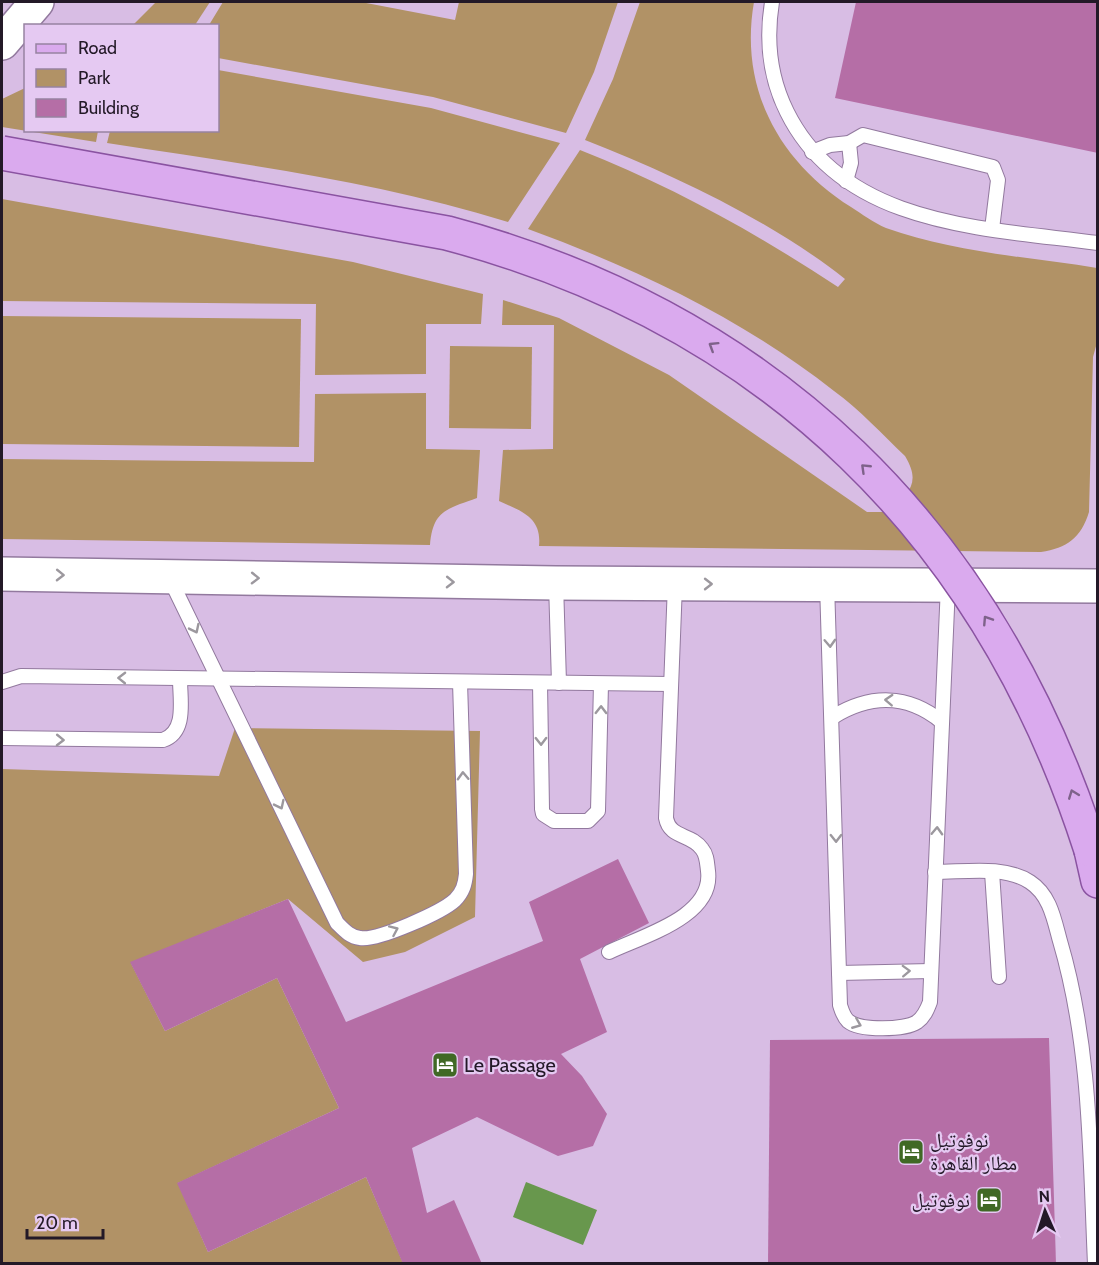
<svg xmlns="http://www.w3.org/2000/svg" width="1099" height="1265" viewBox="0 0 1099 1265" font-family="Cabin,'Noto Naskh Arabic',sans-serif">
  <style>
    .green { fill: #b19266 }
    .water { fill: #68974d }
    .building { fill: #b56ea6 }
    .lines { fill: none; stroke-linecap: round; stroke-linejoin: round }
    .service-casing { stroke: #92799e; stroke-width: 16 }
    .secondary-casing { stroke: #92799e; stroke-width: 36 }
    .primary-casing { stroke: #8a53a1; stroke-width: 36 }
    .service { stroke: #fff; stroke-width: 14 }
    .secondary { stroke: #fff; stroke-width: 33 }
    .primary { stroke: #daaaee; stroke-width: 33 }
    .primary-bridge-casing { stroke: #8a53a1; stroke-width: 36; stroke-linecap: butt }
    .primary-bridge { stroke: #daaaee; stroke-width: 33 }
    .oneway { stroke: #7e628a }
    .oneway2 { stroke: #9c989e }
    .labels { text-anchor: middle; stroke-width: 4.5; stroke-linejoin: round; paint-order: stroke }
    .poi-label { font-size: 20px; fill: #231927; stroke: #e5c9f2; text-anchor: start }
  </style>
  <rect width="100%" height="100%" fill="#d8bde4"/>
  <g class="green">
    <polygon points="156,2 210,2 195,25 133,25"/>
    <polygon points="223,2 361,2 455,20 459,2 618,2 594,72 566,133 433,97 218,58 218,26 209,25"/>
    <path d="M640,2H754C739,87 778,161 851,207C862,214 874,223 886,228C953,252 1028,257 1097,268L1098,339L1093,357L1089,512C1081,538 1067,548 1041,552L539,546C542,517 521,511 499,501L503,450L553,449L554,325H502L503,300L559,318L669,375L867,512H887C908,494 922,484 905,456C882,434 860,410 834,391C743,319 637,269 528,229L580,150C672,186 756,233 838,287L845,279C772,221 672,174 585,140L613,79Z"/>
    <path d="M218,70L431,108L560,143L508,222C377,181 242,164 107,143L110,131L218,130Z"/>
    <polygon points="25,88 26,130 98,131 96,142 2,127 2,99"/>
    <polygon points="2,199 353,262 483,294 481,324 426,324 426,374 315,375 316,304 2,301"/>
    <polygon points="2,316 301,319 299,447 2,444"/>
    <polygon points="450,346 532,347 531,429 449,428"/>
    <path d="M426,393V449L480,450L477,498C447,509 433,510 430,545L2,539V459L314,462L315,394Z"/>
    <polygon points="235,728 480,731 475,917 405,952 363,962 288,899 131,963 165,1031 277,978 339,1108 178,1183 208,1252 366,1177 403,1263 2,1264 2,769 219,776"/>
  </g>
  <polygon class="water" points="526,1182 597,1210 583,1245 513,1217"/>
  <g class="building">
    <polygon points="856,2 1098,2 1098,153 835,98"/>
    <polygon points="618,859 649,923 580,959 607,1032 561,1054 582,1076 607,1114 593,1146 558,1156 477,1117 412,1148 427,1213 454,1200 482,1264 403,1264 366,1177 208,1252 177,1183 339,1108 277,978 165,1031 130,962 288,899 346,1022 543,941 529,902"/>
    <polygon points="1049,1038 1056,1264 768,1264 770,1040"/>
  </g>
  <g class="lines">
    <defs>
      <g id="service">
        <path d="M772,2C766,39 770,78 787,112C844,227 986,228 1098,243"/>
        <polyline points="812,152 830,145 849,143 863,135 993,167 998,180 992,229"/>
        <polyline points="846,181 851,163 849,143"/>
        <path d="M170,579L337,923C344,930 350,937 360,938C378,941 442,912 455,900C463,892 465,884 466,874L460,682"/>
        <polyline points="556,583 559,683"/>
        <path d="M827,584L840,1005C842,1011 843,1016 848,1021C860,1031 905,1030 917,1022C924,1017 927,1010 930,1002L948,585"/>
        <polyline points="2,682 21,676 671,684"/>
        <polyline points="540,683 542,809 543,814 554,821 588,821 598,811 601,684"/>
        <path d="M833,717C870,694 908,694 942,722"/>
        <path d="M2,738L163,740C187,732 180,700 180,679"/>
        <path d="M935,872C965,872 1004,865 1030,882C1050,895 1054,919 1060,941C1091,1046 1090,1155 1095,1264"/>
        <polyline points="992,872 999,977"/>
        <path d="M609,952C642,936 714,917 708,871C707,863 707,855 702,849C691,833 670,839 666,818L675,584"/>
        <polyline points="839,973 931,971"/>
      </g>
      <g id="secondary">
        <polyline points="2,43 37,2"/>
        <polyline points="2,574 556,583 1098,586"/>
      </g>
      <polyline id="primary" points="1091,850 1098,881"/>
    </defs>
    <use href="#service" class="service-casing"/>
    <use href="#secondary" class="secondary-casing"/>
    <use href="#primary" class="primary-casing"/>
    <use href="#service" class="service"/>
    <use href="#secondary" class="secondary"/>
    <use href="#primary" class="primary"/>
    <defs>
      <path id="primary-bridge" d="M2,153L447,233C770,319 989,532 1091,850"/>
    </defs>
    <use href="#primary-bridge" class="primary-bridge-casing"/>
    <use href="#primary-bridge" class="primary-bridge"/>
  </g>
  <defs><path id="oneway-chevron" d="M-2-3.5L2.5 0L-2 3.5" fill="none" stroke-width="1.6" stroke-linecap="round" stroke-linejoin="round" transform="scale(1.5)"/></defs>
  <g class="oneway">
    <use href="#oneway-chevron" transform="translate(713 346) rotate(-148)"/>
    <use href="#oneway-chevron" transform="translate(865 468) rotate(-136)"/>
    <use href="#oneway-chevron" transform="translate(987 620) rotate(-123)"/>
    <use href="#oneway-chevron" transform="translate(1073 794) rotate(-111)"/>
  </g>
  <g class="oneway2">
    <use href="#oneway-chevron" transform="translate(60 575) rotate(1)"/>
    <use href="#oneway-chevron" transform="translate(255 578) rotate(1)"/>
    <use href="#oneway-chevron" transform="translate(450 582) rotate(1)"/>
    <use href="#oneway-chevron" transform="translate(708 584)"/>
    <use href="#oneway-chevron" transform="translate(195 629) rotate(64)"/>
    <use href="#oneway-chevron" transform="translate(830 643) rotate(87)"/>
    <use href="#oneway-chevron" transform="translate(122 678) rotate(-179)"/>
    <use href="#oneway-chevron" transform="translate(889 700) rotate(-177)"/>
    <use href="#oneway-chevron" transform="translate(601 710) rotate(-89)"/>
    <use href="#oneway-chevron" transform="translate(60 740) rotate(1)"/>
    <use href="#oneway-chevron" transform="translate(541 741) rotate(89)"/>
    <use href="#oneway-chevron" transform="translate(463 776) rotate(-92)"/>
    <use href="#oneway-chevron" transform="translate(280 805) rotate(64)"/>
    <use href="#oneway-chevron" transform="translate(937 831) rotate(-88)"/>
    <use href="#oneway-chevron" transform="translate(836 838) rotate(89)"/>
    <use href="#oneway-chevron" transform="translate(394 930) rotate(-24)"/>
    <use href="#oneway-chevron" transform="translate(906 971) rotate(-2)"/>
    <use href="#oneway-chevron" transform="translate(857 1024) rotate(22)"/>
  </g>
  <defs>
    <symbol id="hotel-square" viewBox="-11 -11 22 22"><rect x="-9" y="-9" width="18" height="18" rx="4" fill="#406925" stroke="#e5c9f2"/><path d="M-6-4.5h1.5V1H6V5H4.5V3h-9V5H-6ZM-4 0a1.8 1.8 0 1 1 3.6 0ZM.5 0V-2.5h3Q6-2.5 6 0Z" fill="#fff"/></symbol>
  </defs>
  <g fill-rule="evenodd">
    <use href="#hotel-square" x="430" y="1050" width="30" height="30"/>
    <use href="#hotel-square" x="896" y="1137" width="30" height="30"/>
    <use href="#hotel-square" x="974" y="1185" width="30" height="30"/>
  </g>
  <g class="labels">
    <g class="poi-label">
      <text x="464" y="1072">Le Passage</text>
      <text x="930" y="1147">نوفوتيل<tspan x="930" dy="23">مطار القاهرة</tspan></text>
      <text x="970" y="1207" text-anchor="end">نوفوتيل</text>
    </g>
  </g>
  <rect width="1099" height="1265" fill="none" stroke="#231927" stroke-width="6"/>
  <rect x="24" y="24" width="195" height="108" fill="#e5c9f2" stroke="#9783a1" stroke-width="1.5"/>
  <rect x="36" y="44" width="30" height="9" fill="#daaaee" stroke="#9783a1" stroke-width="1.5"/>
  <text x="78" y="54" font-size="18" fill="#231927">Road</text>
  <rect x="36" y="69" width="30" height="18" fill="#b19266" stroke="#9783a1" stroke-width="1.5"/>
  <text x="78" y="84" font-size="18" fill="#231927">Park</text>
  <rect x="36" y="99" width="30" height="18" fill="#b56ea6" stroke="#9783a1" stroke-width="1.5"/>
  <text x="78" y="114" font-size="18" fill="#231927">Building</text>
  <g transform="translate(1045 1211) rotate(357)" stroke="#e5c9f2" stroke-width="4.5" paint-order="stroke">
  <path d="M0-4.5L10 22L0 15L-10 22Z" fill="#231927"/>
  <text y="-9" font-size="16" font-weight="bold" text-anchor="middle" fill="#231927">N</text>
  </g>
  <path d="M27 1229v9h76v-9" fill="none" stroke="#231927" stroke-width="3"/>
  <text x="36" y="1229" font-size="18" fill="#231927" stroke="#e5c9f2" stroke-width="4.5" paint-order="stroke">20 m</text>
</svg>
